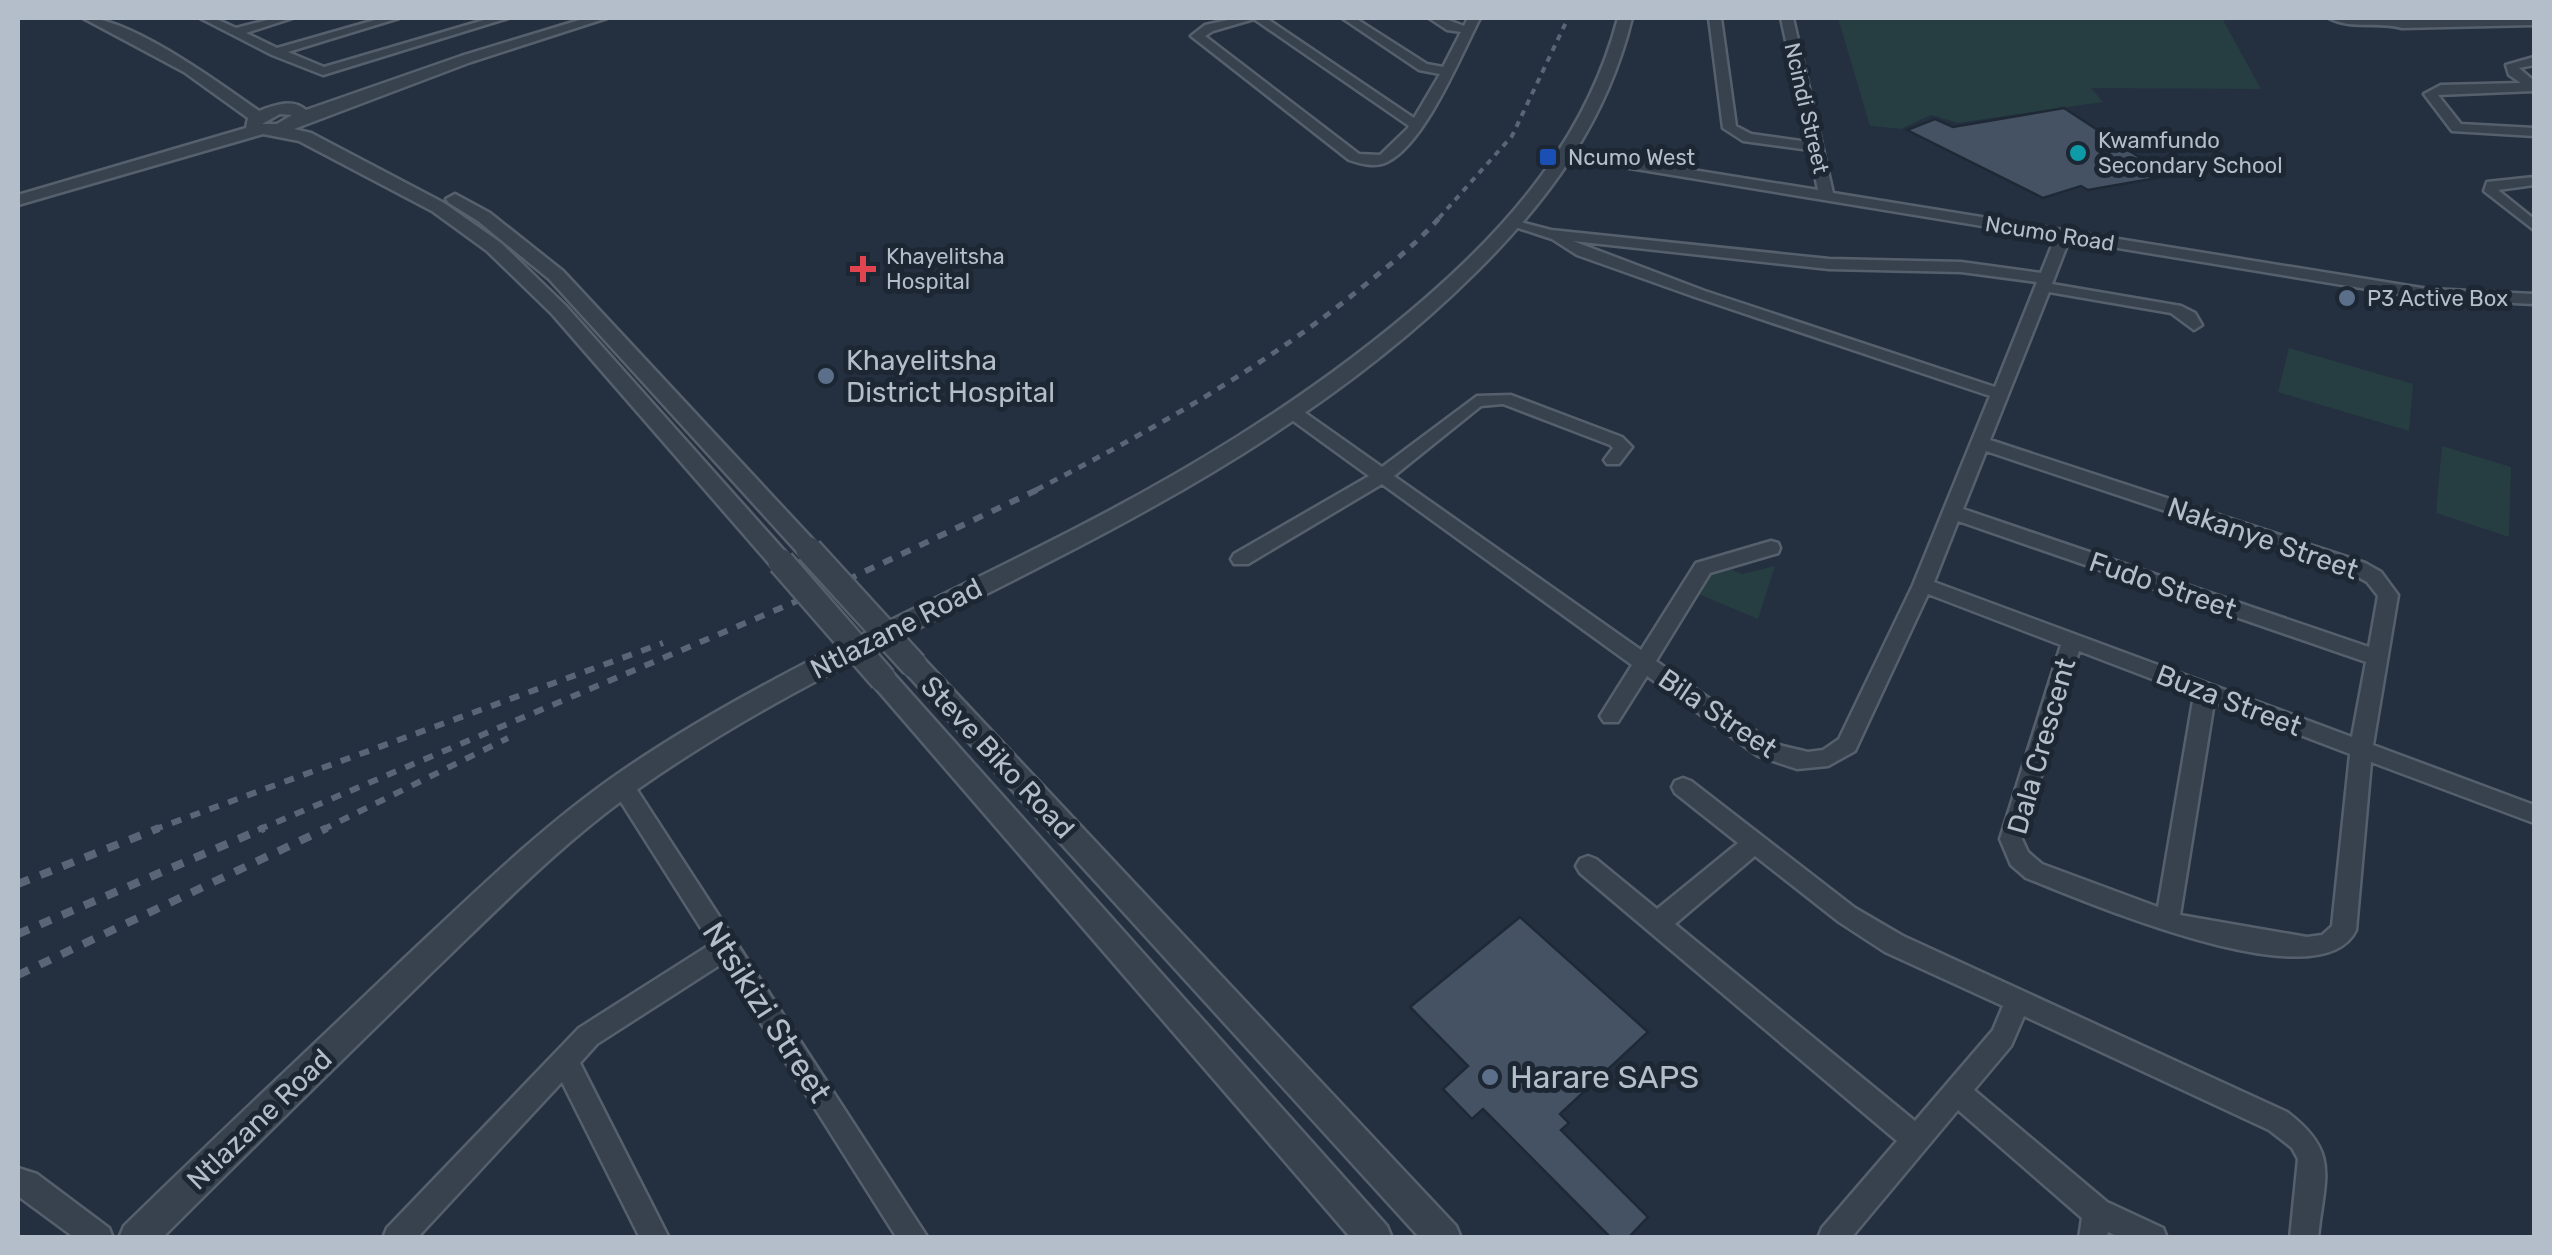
<svg xmlns="http://www.w3.org/2000/svg" width="2552" height="1255" viewBox="0 0 2552 1255" font-family="Rubik,sans-serif">
  <style>
    .green { fill: #263d41 }
    .building { fill: #455264; stroke: #1f2936; stroke-width: 2.5 }
    .lines { fill: none; stroke-linecap: round; stroke-linejoin: round }
    .minor-casing { stroke: #56606d; stroke-width: 5 }
    .tertiary-casing { stroke: #56606d; stroke-width: 5 }
    .minor { fill: #38424f; fill-rule: evenodd }
    .tertiary { fill: #38424f; fill-rule: evenodd }
    .rail-far3 { stroke: #5a6677; stroke-width: 4; stroke-dasharray: 6 6; stroke-linecap: butt }
    .rail-far2 { stroke: #5a6677; stroke-width: 5; stroke-dasharray: 8 8; stroke-linecap: butt }
    .rail-far1 { stroke: #5a6677; stroke-width: 6; stroke-dasharray: 10 10; stroke-linecap: butt }
    .rail { stroke: #5a6677; stroke-width: 8; stroke-dasharray: 12 12; stroke-linecap: butt }
    .tertiary-bridge-casing { stroke: #56606d; stroke-width: 30; stroke-linecap: butt }
    .tertiary-bridge { stroke: #38424f; stroke-width: 25 }
    .culture-dot { fill: #0f9aa8; stroke: #1d2734; stroke-width: 4 }
    .transit-dot { fill: #1a4fb4; stroke: #1d2734; stroke-width: 4 }
    .health-dot { fill: #e0444e; stroke: #1d2734; stroke-width: 4 }
    .service-dot { fill: #5c6f8a; stroke: #1d2734; stroke-width: 4 }
    .labels { text-anchor: middle; stroke-width: 10; stroke-linejoin: round; paint-order: stroke }
    .far-street-label { font-size: 22px; fill: #b4bdca; stroke: #1d2734 }
    .far-poi-label { font-size: 22px; fill: #b4bdca; stroke: #1d2734; text-anchor: start }
    .poi-label { font-size: 28px; fill: #b4bdca; stroke: #1d2734; text-anchor: start }
    .street-label { font-size: 28px; fill: #b4bdca; stroke: #1d2734 }
    .near-street-label { font-size: 32px; fill: #b4bdca; stroke: #1d2734 }
    .near-poi-label { font-size: 32px; fill: #b4bdca; stroke: #1d2734; text-anchor: start }
  </style>
  <rect width="100%" height="100%" fill="#243040"/>
  <g class="green">
    <polygon points="1838,18 2222,18 2261,89 2091,88 2103,102 1957,123 1931,115 1901,129 1870,126"/>
    <polygon points="2289,348 2413,384 2409,431 2278,392"/>
    <polygon points="2442,446 2511,467 2509,537 2436,513"/>
    <polygon points="1724,566 1742,574 1775,566 1758,619 1696,593 1710,569"/>
  </g>
  <g class="building">
    <polygon points="2064,108 2168,176 2088,190 2081,186 2043,198 1907,130 1935,119 1953,127"/>
    <polygon points="1520,917 1648,1032 1560,1114 1569,1123 1561,1130 1648,1217 1628,1238 1611,1238 1483,1109 1472,1119 1443,1089 1468,1066 1410,1007"/>
  </g>
  <g class="lines">
    <defs>
      <g id="minor">
        <polygon points="200,18 214,18 236,28 275,18 292,18 246,33 277,48 382,18 399,18 288,52 324,67 491,18 508,18 323,75 272,55"/>
        <path d="M1237,18H1266L1414,118L1440,74L1419,70L1342,18H1355L1427,64L1443,67L1461,32L1447,30L1429,18H1443L1464,26L1468,18H1480C1461,55 1425,144 1387,162C1375,168 1361,164 1349,160L1191,36L1205,25ZM1254,19L1409,126L1407,129L1380,155L1359,154L1205,36L1213,31Z"/>
        <path d="M1709,18H1721L1736,126L1751,134L1808,142L1781,18H1793L1833,193L2428,289L2534,294V304L2428,299L2069,240L2052,284L2181,306L2195,313L2202,325L2194,330L2171,313L2049,292L1990,440L2365,563L2381,572L2398,595L2373,745L2534,805V823L2371,762L2356,930C2321,1005 2083,900 2026,878L2011,865L2000,839L2061,645L1928,594L1855,751L1828,766L1797,769L1758,756L1647,676L1618,722H1604L1600,716L1632,665L1382,484L1248,564H1234L1231,559L1234,554L1369,476L1285,415L1282,411L1285,407H1297L1382,467L1477,396L1511,395L1622,437L1632,447L1619,464H1607L1604,460L1613,448L1610,445L1503,404L1481,406L1394,476L1641,650L1696,563L1771,541L1778,543L1780,548L1778,553L1710,573L1656,661L1774,744L1808,752L1823,750L1839,739L1913,585L1990,396L1695,297L1577,255L1552,239L1506,224L1513,220L1551,230L1829,259L1961,262L2041,273L2055,238L1563,157L1561,154L1568,150L1818,190L1810,150L1743,141L1723,128ZM1573,241L1829,269L1961,272L2037,282L1995,387L1705,291ZM1986,451L2351,573L2367,582L2378,596L2369,647L1963,509ZM1958,521L2366,662L2352,737L1934,582ZM2079,651L2194,695L2158,907L2042,864L2028,852L2022,839ZM2214,702L2350,754L2332,926L2322,935L2307,937L2180,915Z"/>
        <path d="M2329,18H2534V25L2402,28C2378,21 2352,30 2329,18Z"/>
        <polygon points="2534,57 2534,65 2519,68 2534,81 2534,91 2438,95 2461,124 2534,128 2534,136 2452,131 2424,94 2441,85 2521,83 2509,75 2506,65"/>
        <polygon points="2534,177 2534,185 2498,190 2534,219 2534,230 2484,191 2487,182"/>
        <polygon points="622,776 630,779 928,1238 897,1238 723,963 597,1044 580,1063 669,1238 640,1238 562,1082 417,1238 383,1238 387,1228 579,1028 711,944 614,791 611,785 614,779"/>
        <path d="M1683,778L1691,781L1855,908L1903,936L2287,1112C2341,1153 2324,1177 2318,1238H2290L2298,1159L2292,1148L2269,1130L2024,1016L2011,1046L1974,1090L2107,1202L2163,1228L2167,1238H2121L2108,1232L2107,1238H2079L2082,1218L1958,1110L1851,1238H1818L1822,1228L1897,1141L1580,873L1576,866L1580,859L1588,856L1596,859L1657,909L1738,843L1675,793L1672,787L1675,781ZM1755,856L1839,922L1885,952L2003,1006L1993,1030L1915,1121L1675,924Z"/>
        <polygon points="18,1168 37,1174 109,1228 113,1238 75,1238 18,1196"/>
      </g>
      <g id="tertiary">
        <path d="M83,18C127,15 221,84 259,111C274,105 293,98 306,110L461,56L586,18H607L471,62L294,129L311,133L444,203L501,243L566,306L789,556L793,562L789,568H773L552,314L487,251L432,211L299,141L263,134L18,205V195L246,128L248,118L184,72ZM280,114L292,115L277,124H262Z"/>
        <path d="M1618,18H1632C1607,120 1550,199 1476,272C1354,394 1202,484 1049,562C910,634 767,698 638,789C561,843 495,912 427,977C338,1064 250,1150 162,1238H119L124,1226C213,1139 304,1054 394,968C466,901 536,831 616,775C746,685 891,622 1031,551C1172,481 1308,401 1427,297C1515,220 1588,133 1618,18Z"/>
        <polygon points="455,194 490,213 563,271 817,544 821,550 817,556 801,556 549,279 478,221 449,203 446,199"/>
        <polygon points="914,655 923,658 1456,1226 1461,1238 1420,1238 905,672 901,665 905,658"/>
        <polygon points="883,669 892,672 1387,1226 1392,1238 1351,1238 874,686 870,679 874,672"/>
      </g>
    </defs>
    <use href="#minor" class="minor-casing"/>
    <use href="#tertiary" class="tertiary-casing"/>
    <use href="#minor" class="minor"/>
    <use href="#tertiary" class="tertiary"/>
    <polyline class="rail-far3" points="1439,218 1512,136 1568,18"/>
    <path class="rail-far2" d="M1036,490C1146,433 1253,374 1350,297C1382,271 1414,247 1441,216"/>
    <g class="rail-far1">
      <polyline points="153,830 663,643"/>
      <polyline points="258,830 849,579 1041,488"/>
      <polyline points="322,830 508,738"/>
    </g>
    <g class="rail">
      <polyline points="18,884 159,828"/>
      <polyline points="18,934 264,828"/>
      <polyline points="18,975 327,828"/>
    </g>
    <defs>
      <g id="tertiary-bridge">
        <polyline points="809,550 914,665"/>
        <polyline points="781,562 883,679"/>
      </g>
    </defs>
    <use href="#tertiary-bridge" class="tertiary-bridge-casing"/>
    <use href="#tertiary-bridge" class="tertiary-bridge"/>
  </g>
  <circle class="culture-dot" cx="2078" cy="153" r="10"/>
  <rect class="transit-dot" x="1538" y="147" width="20" height="20" rx="5"/>
  <path class="health-dot" d="M858 254h10v10h10v10h-10v10h-10v-10h-10v-10h10z"/>
  <g class="service-dot">
    <circle cx="2347" cy="298" r="10"/>
    <circle cx="826" cy="376" r="10"/>
    <circle cx="1490" cy="1077" r="10"/>
  </g>
  <g class="labels">
    <g class="far-street-label">
      <text transform="translate(1807 108) rotate(77)" y="8">Ncindi Street</text>
      <text transform="translate(2050 233) rotate(9)" y="8">Ncumo Road</text>
    </g>
    <g class="far-poi-label">
      <text x="2098" y="148">Kwamfundo<tspan x="2098" dy="25">Secondary School</tspan></text>
      <text x="1568" y="165">Ncumo West</text>
      <text x="886" y="264">Khayelitsha<tspan x="886" dy="25">Hospital</tspan></text>
      <text x="2367" y="306">P3 Active Box</text>
    </g>
    <g class="poi-label">
      <text x="846" y="370">Khayelitsha<tspan x="846" dy="32">District Hospital</tspan></text>
    </g>
    <g class="street-label">
      <text transform="translate(2263 538) rotate(19)" y="10">Nakanye Street</text>
      <text transform="translate(2163 585) rotate(19)" y="10">Fudo Street</text>
      <text transform="translate(896 628) rotate(-27)" y="10">Ntlazane Road</text>
      <text transform="translate(2229 700) rotate(21)" y="10">Buza Street</text>
      <text transform="translate(1718 713) rotate(34)" y="10">Bila Street</text>
      <text transform="translate(2041 746) rotate(-74)" y="10">Dala Crescent</text>
      <text transform="translate(998 757) rotate(47)" y="10">Steve Biko Road</text>
      <text transform="translate(259 1119) rotate(-44)" y="10">Ntlazane Road</text>
    </g>
    <g class="near-street-label">
      <text transform="translate(767 1012) rotate(57)" y="11">Ntsikizi Street</text>
    </g>
    <g class="near-poi-label">
      <text x="1510" y="1088">Harare SAPS</text>
    </g>
  </g>
  <rect width="2552" height="1255" fill="none" stroke="#b4bdca" stroke-width="40"/>
</svg>
